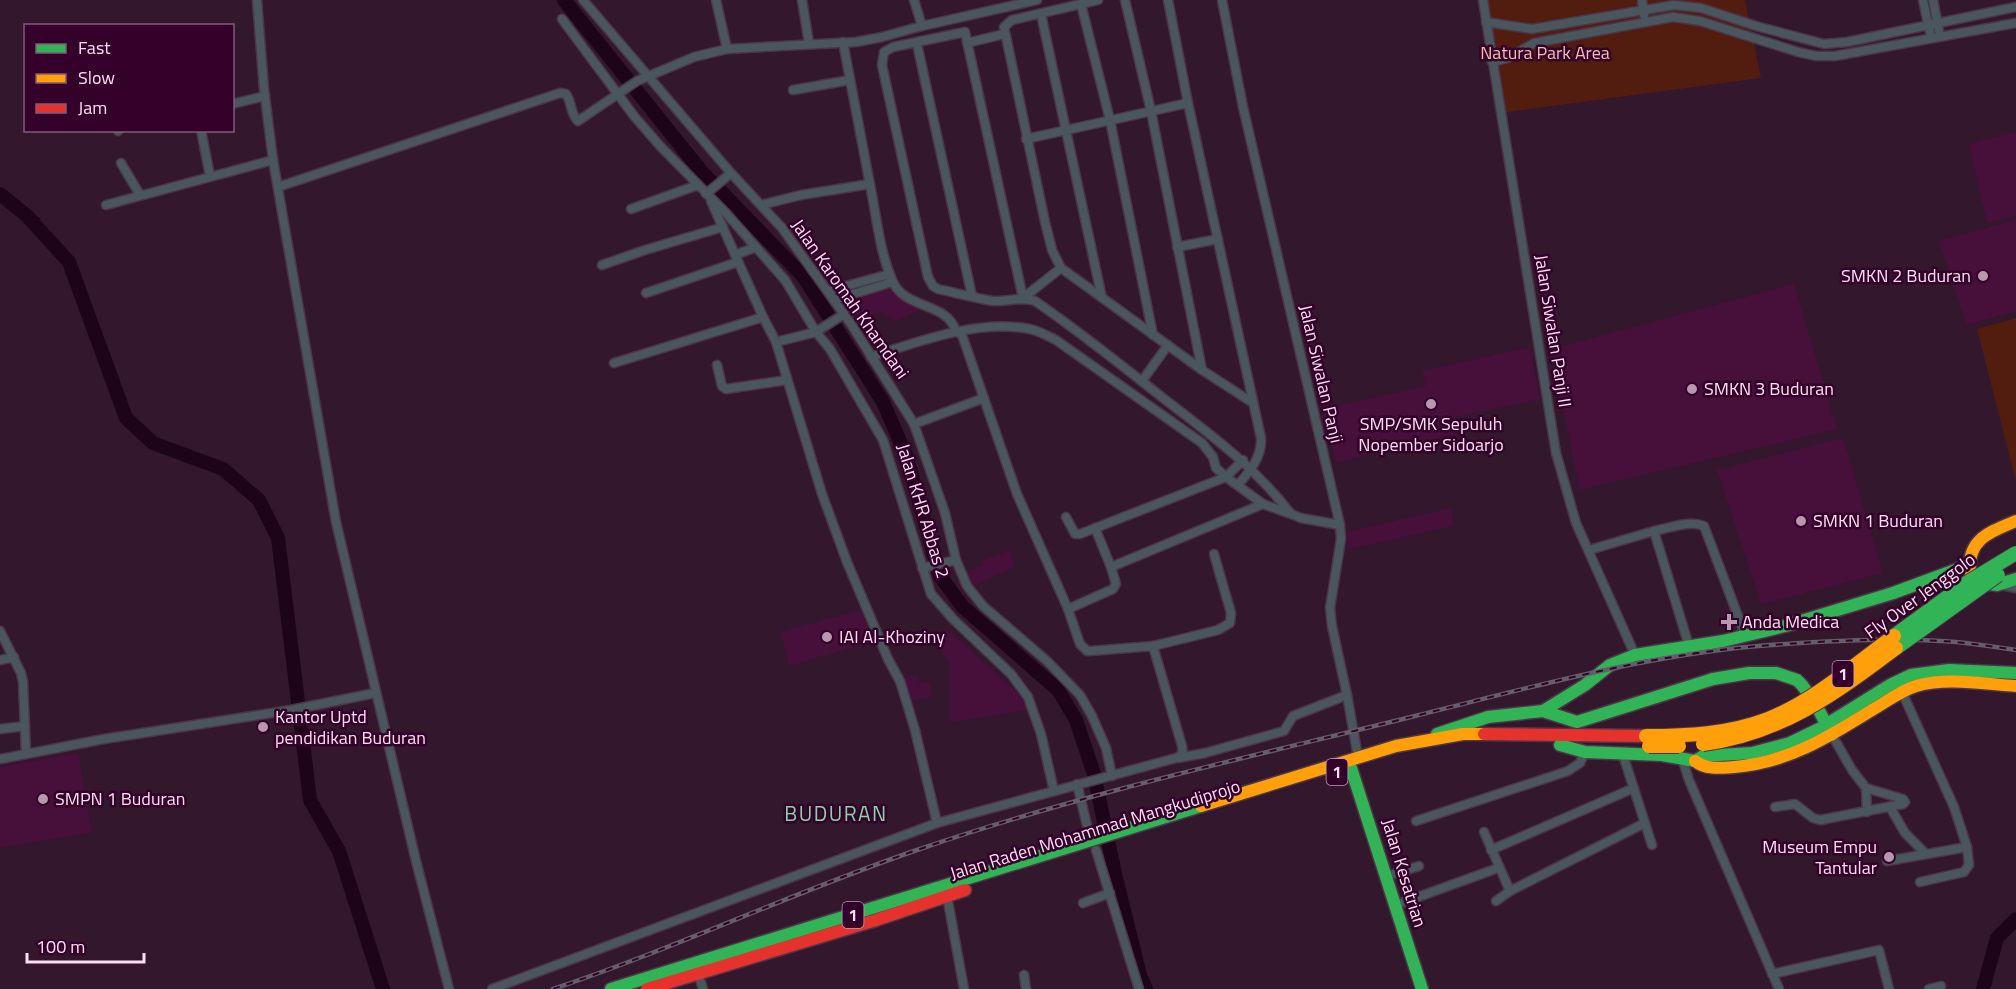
<svg xmlns="http://www.w3.org/2000/svg" width="2016" height="989" viewBox="0 0 2016 989" font-family="'Titillium Web',sans-serif">
  <style>
    .built { fill: #46103b }
    .green { fill: #521c0e }
    .water { fill: #1e0418 }
    .lines { fill: none; stroke-linecap: round; stroke-linejoin: round }
    .river { stroke: #1e0418; stroke-width: 14 }
    .street-casing { stroke: #4d3547; stroke-width: 11 }
    .fast-casing { stroke: #4d3547; stroke-width: 15 }
    .slow-casing { stroke: #4d3547; stroke-width: 15 }
    .jam-casing { stroke: #4d3547; stroke-width: 15 }
    .street { stroke: #49565e; stroke-width: 8 }
    .fast { stroke: #30b455; stroke-width: 12 }
    .slow { stroke: #ff9f0a; stroke-width: 12 }
    .jam { stroke: #e5322d; stroke-width: 12 }
    .rail-casing { stroke: #645e6a; stroke-width: 4.5 }
    .rail { stroke: #33012a; stroke-width: 2; stroke-dasharray: 7; stroke-linecap: butt }
    .fast-bridge-casing { stroke: #4d3547; stroke-width: 16; stroke-linecap: butt }
    .slow-bridge-casing { stroke: #4d3547; stroke-width: 16; stroke-linecap: butt }
    .fast-bridge { stroke: #30b455; stroke-width: 14 }
    .slow-bridge { stroke: #ff9f0a; stroke-width: 14 }
    .poi-dot { fill: #b798ae; stroke: #33012a; stroke-width: 2 }
    .labels { text-anchor: middle; stroke-width: 5; stroke-linejoin: round; paint-order: stroke }
    .shield { fill: #33012a; stroke: #c19bb7; stroke-width: 1.5 }
    .shield-label { font-size: 16px; font-weight: bold; fill: #feddf3 }
    .park-label { font-size: 18px; fill: #f5bcab; stroke: #33012a }
    .poi-label { font-size: 18px; fill: #feddf3; stroke: #33012a; text-anchor: start }
    .street-label { font-size: 18px; fill: #feddf3; stroke: #33012a }
    .quarter-label { font-size: 21px; letter-spacing: 1.5px; fill: #87d4a7; stroke: #33012a }
  </style>
  <rect width="100%" height="100%" fill="#33172d"/>
  <g class="built">
    <polygon points="2016,132 2016,216 1987,223 1969,144"/>
    <polygon points="2016,220 2016,311 1967,325 1939,241"/>
    <polygon points="886,277 890,286 898,295 919,310 894,322 883,312 854,318 836,293"/>
    <polygon points="1794,284 1837,429 1579,490 1552,349"/>
    <polygon points="1530,347 1540,399 1455,417 1459,433 1336,463 1323,409 1426,386 1422,371"/>
    <polygon points="1843,438 1883,573 1761,604 1717,470"/>
    <polygon points="1451,508 1453,526 1348,549 1347,532"/>
    <polygon points="1009,550 1015,567 972,586 967,572 983,565 982,561"/>
    <polygon points="860,610 874,641 789,666 781,632"/>
    <polygon points="947,629 1019,694 1027,710 950,722 950,665 935,638"/>
    <polygon points="918,676 919,683 930,683 930,698 907,701 899,679"/>
    <polygon points="78,753 92,832 0,848 0,767"/>
  </g>
  <g class="green">
    <polygon points="1482,0 1745,0 1761,78 1500,113"/>
    <polygon points="2016,318 2016,482 1977,329"/>
  </g>
  <polygon class="water" points="0,189 41,219 31,223 0,201"/>
  <g class="lines">
    <g class="river">
      <polyline points="564,0 701,171 803,276 883,402 906,455 940,576 963,607 1058,690 1076,720 1094,774 1115,874 1140,975 1146,989"/>
      <polyline points="0,194 27,216 69,262 126,418 153,443 223,469 259,500 278,538 310,800 339,851 383,989"/>
      <polyline points="1983,989 1997,938 2016,919"/>
    </g>
    <defs>
      <g id="street">
        <polyline points="257,0 264,89 273,160 336,522 416,861 449,989"/>
        <polyline points="583,0 731,173 782,228 851,324 914,424 945,513 956,560 967,586 983,606 1047,661 1080,695 1092,716 1106,748 1112,776"/>
        <polyline points="716,0 727,49"/>
        <polyline points="802,0 809,43"/>
        <polyline points="914,0 922,26"/>
        <polyline points="1098,0 1012,20 1004,27 1045,222 1052,250 1061,268 1202,370 1253,403"/>
        <polyline points="1125,0 1151,111 1202,370"/>
        <path d="M1168,0L1188,103L1261,438C1262,457 1250,471 1238,485"/>
        <polyline points="1222,0 1243,107 1340,525 1341,539 1330,608 1332,626 1347,695 1358,757"/>
        <polyline points="1483,0 1556,453 1576,523 1635,655"/>
        <polyline points="1642,0 1644,15"/>
        <polyline points="1923,0 1931,37"/>
        <polyline points="1933,0 1940,36"/>
        <polyline points="1081,4 1110,120 1153,335"/>
        <polyline points="1041,14 1102,298"/>
        <polyline points="562,19 634,116 660,146 725,212 785,280 816,332 844,314"/>
        <polyline points="1486,22 1532,29 1674,5 1701,8 1756,26 1824,44 1847,42 2016,7"/>
        <polyline points="967,43 1004,34"/>
        <polyline points="917,44 972,296"/>
        <polyline points="1492,62 1508,58 1534,43 1673,17 1700,21 1798,52 1816,56 1835,56 2016,23"/>
        <polyline points="793,90 850,80"/>
        <polyline points="232,104 265,96"/>
        <polyline points="201,130 210,176"/>
        <polyline points="118,131 119,130"/>
        <polyline points="1026,139 1188,103"/>
        <polyline points="121,163 140,195"/>
        <path d="M278,187L560,93L566,94C572,102 570,114 578,121L637,81L694,57L727,49L856,42L882,37L922,26L1037,0"/>
        <polyline points="706,194 731,173"/>
        <polyline points="711,201 763,317"/>
        <polyline points="106,205 273,160"/>
        <polyline points="761,205 801,195 870,184"/>
        <polyline points="631,209 698,185"/>
        <polyline points="1177,247 1218,239"/>
        <polyline points="735,255 756,247"/>
        <polyline points="602,265 645,250 723,227"/>
        <polyline points="828,291 890,274"/>
        <polyline points="646,293 738,262"/>
        <polyline points="834,300 892,282"/>
        <polyline points="776,342 816,332 830,349 883,440 931,594 953,619 1011,674 1028,697 1041,734 1054,791"/>
        <path d="M871,357C919,341 979,319 1030,329C1039,331 1048,336 1056,340L1202,443L1213,457L1216,468L1226,477L1263,504L1291,514C1255,467 1210,434 1163,398C1121,365 1079,331 1035,301C1022,296 1007,302 993,301C975,298 956,293 938,289L933,286L928,277L882,65L884,52L893,47L965,32L1023,298L1061,268"/>
        <path d="M614,363L763,317L776,342L822,494L847,562L888,659L900,681L915,730L937,823L1176,758L1183,754L1182,746L1153,646L1090,651H1087L1080,644L1068,609L1017,494L962,335L956,331C946,301 904,310 892,280C880,252 877,220 871,190C862,141 852,92 843,42"/>
        <polyline points="717,365 722,386 726,389 787,380"/>
        <polyline points="1142,381 1168,345"/>
        <polyline points="914,424 984,398"/>
        <polyline points="1291,514 1301,518 1340,525"/>
        <polyline points="1066,517 1075,534 1080,534 1226,477 1243,460"/>
        <polyline points="1589,550 1654,531"/>
        <polyline points="1111,567 1263,504"/>
        <polyline points="922,568 956,560"/>
        <polyline points="2001,585 2016,588"/>
        <polyline points="1068,609 1113,589 1116,584 1111,567 1095,528"/>
        <polyline points="0,631 21,673 23,682 26,754"/>
        <polyline points="1153,646 1218,630 1230,623 1231,613 1214,554"/>
        <path d="M1689,646L1654,531C1669,528 1689,520 1704,526L1746,637"/>
        <polyline points="0,660 14,657"/>
        <polyline points="0,729 25,726"/>
        <polyline points="1623,755 1652,845"/>
        <polyline points="1178,758 1205,753 1284,731 1293,716 1347,695"/>
        <polyline points="1682,758 1689,780 1779,989"/>
        <polyline points="0,759 104,739 291,710 375,693"/>
        <polyline points="1077,784 1091,842"/>
        <polyline points="1866,788 1867,812"/>
        <polyline points="1775,807 1795,804 1813,818 1820,820 1903,804 1905,802 1903,799 1866,788 1852,770 1832,735"/>
        <polyline points="1890,807 1905,833 1925,853"/>
        <polyline points="1416,821 1568,771 1580,763 1585,752"/>
        <polyline points="1484,832 1510,891"/>
        <polyline points="1096,850 1139,989"/>
        <polyline points="1491,850 1634,788"/>
        <polyline points="1887,861 1967,847 1954,807 1902,692"/>
        <polyline points="1387,876 1419,866"/>
        <polyline points="1920,882 1964,872 1969,865 1967,847"/>
        <polyline points="947,896 964,989"/>
        <polyline points="1496,901 1510,891 1645,823"/>
        <polyline points="1083,903 1110,893"/>
        <polyline points="1396,905 1498,868"/>
        <polyline points="698,973 703,989"/>
        <polyline points="1772,974 1879,950 1889,989"/>
        <polyline points="1024,975 1026,989"/>
        <polyline points="492,989 937,823"/>
        <polyline points="1929,989 1941,986"/>
      </g>
      <g id="fast">
        <polyline points="1982,583 1997,585 2016,579"/>
        <polyline points="1543,711 1585,685 1610,665 1635,655 1723,641 1785,626 1893,593 1969,565"/>
        <polyline points="1437,734 1488,717 1543,711 1577,722 1713,679 1749,673 1776,673 1797,680 1802,685 1815,703 1832,735"/>
        <polyline points="1560,745 1585,752 1662,755 1695,761 1703,756 1752,753 1790,743 1819,729 1890,685 1911,675 1949,670 2016,673"/>
        <polyline points="1351,768 1422,989"/>
        <polyline points="611,989 1201,806"/>
      </g>
      <g id="slow">
        <path d="M1970,572C1967,539 1990,532 2016,521"/>
        <path d="M1695,761C1706,770 1721,768 1734,767C1787,763 1829,737 1872,710C1886,702 1900,691 1916,686C1947,677 1984,684 2016,686"/>
        <polyline points="1201,806 1396,746 1463,734 1484,734"/>
      </g>
      <g id="jam">
        <polyline points="1484,734 1646,736"/>
        <polyline points="647,989 876,920 965,890"/>
      </g>
    </defs>
    <use href="#street" class="street-casing"/>
    <use href="#fast" class="fast-casing"/>
    <use href="#slow" class="slow-casing"/>
    <use href="#jam" class="jam-casing"/>
    <use href="#street" class="street"/>
    <use href="#fast" class="fast"/>
    <use href="#slow" class="slow"/>
    <use href="#jam" class="jam"/>
    <defs>
      <path id="rail" d="M553,989C679,947 798,890 923,848C1084,793 1250,757 1415,716C1528,688 1642,656 1758,646C1823,641 1891,637 1956,642C1976,644 1996,647 2016,650"/>
    </defs>
    <use href="#rail" class="rail-casing"/>
    <use href="#rail" class="rail"/>
    <defs>
      <g id="fast-bridge">
        <polyline points="1894,636 1968,582 2016,553"/>
        <polyline points="1896,648 1998,575"/>
      </g>
      <g id="slow-bridge">
        <path d="M1646,736C1687,736 1729,734 1768,719C1814,701 1854,665 1894,636"/>
        <path d="M1703,744C1780,734 1835,694 1896,648"/>
        <polyline points="1649,746 1679,746"/>
      </g>
    </defs>
    <use href="#fast-bridge" class="fast-bridge-casing"/>
    <use href="#slow-bridge" class="slow-bridge-casing"/>
    <use href="#fast-bridge" class="fast-bridge"/>
    <use href="#slow-bridge" class="slow-bridge"/>
  </g>
  <g class="poi-dot">
    <circle cx="1983" cy="276" r="6"/>
    <circle cx="1692" cy="389" r="6"/>
    <circle cx="1431" cy="404" r="6"/>
    <circle cx="1801" cy="521" r="6"/>
    <path d="M1726 613h6v6h6v6h-6v6h-6v-6h-6v-6h6z"/>
    <circle cx="827" cy="637" r="6"/>
    <circle cx="263" cy="727" r="6"/>
    <circle cx="43" cy="799" r="6"/>
    <circle cx="1889" cy="857" r="6"/>
  </g>
  <g class="labels">
    <g class="shield">
      <rect x="1832.5" y="661" width="21" height="26" rx="4.5"/>
      <rect x="1326.5" y="759" width="21" height="26" rx="4.5"/>
      <rect x="842.5" y="902" width="21" height="26" rx="4.5"/>
    </g>
    <g class="shield-label">
      <text x="1843" y="680">1</text>
      <text x="1337" y="778">1</text>
      <text x="853" y="921">1</text>
    </g>
    <g class="park-label">
      <text x="1545" y="59">Natura Park Area</text>
    </g>
    <g class="poi-label">
      <text x="1971" y="282" text-anchor="end">SMKN 2 Buduran</text>
      <text x="1704" y="395">SMKN 3 Buduran</text>
      <text x="1431" y="430" text-anchor="middle">SMP/SMK Sepuluh<tspan x="1431" dy="21">Nopember Sidoarjo</tspan></text>
      <text x="1813" y="527">SMKN 1 Buduran</text>
      <text x="1742" y="628">Anda Medica</text>
      <text x="839" y="643">IAI Al-Khoziny</text>
      <text x="275" y="723">Kantor Uptd<tspan x="275" dy="21">pendidikan Buduran</tspan></text>
      <text x="55" y="805">SMPN 1 Buduran</text>
      <text x="1877" y="853" text-anchor="end">Museum Empu<tspan x="1877" dy="21">Tantular</tspan></text>
    </g>
    <g class="street-label">
      <text transform="translate(850 299) rotate(55)" y="6">Jalan Karomah Khamdani</text>
      <text transform="translate(1553 331) rotate(81)" y="6">Jalan Siwalan Panji II</text>
      <text transform="translate(1321 374) rotate(77)" y="6">Jalan Siwalan Panji</text>
      <text transform="translate(923 511) rotate(73)" y="6">Jalan KHR Abbas 2</text>
      <text transform="translate(1920 596) rotate(-36)" y="6">Fly Over Jenggolo</text>
      <text transform="translate(1095 830) rotate(-17)" y="6">Jalan Raden Mohammad Mangkudiprojo</text>
      <text transform="translate(1404 873) rotate(73)" y="6">Jalan Kesatrian</text>
    </g>
    <g class="quarter-label">
      <text x="836" y="821">BUDURAN</text>
    </g>
  </g>
  <rect x="24" y="24" width="210" height="108" fill="#33012a" stroke="#84597a" stroke-width="1.5"/>
  <rect x="36" y="44" width="30" height="9" fill="#30b455" stroke="#84597a" stroke-width="1.5"/>
  <text x="78" y="54" font-size="18" fill="#feddf3">Fast</text>
  <rect x="36" y="74" width="30" height="9" fill="#ff9f0a" stroke="#84597a" stroke-width="1.5"/>
  <text x="78" y="84" font-size="18" fill="#feddf3">Slow</text>
  <rect x="36" y="104" width="30" height="9" fill="#e5322d" stroke="#84597a" stroke-width="1.5"/>
  <text x="78" y="114" font-size="18" fill="#feddf3">Jam</text>
  <path d="M27 953v9h117v-9" fill="none" stroke="#feddf3" stroke-width="3"/>
  <text x="36" y="953" font-size="18" fill="#feddf3" stroke="#33012a" stroke-width="4.5" paint-order="stroke">100 m</text>
</svg>
